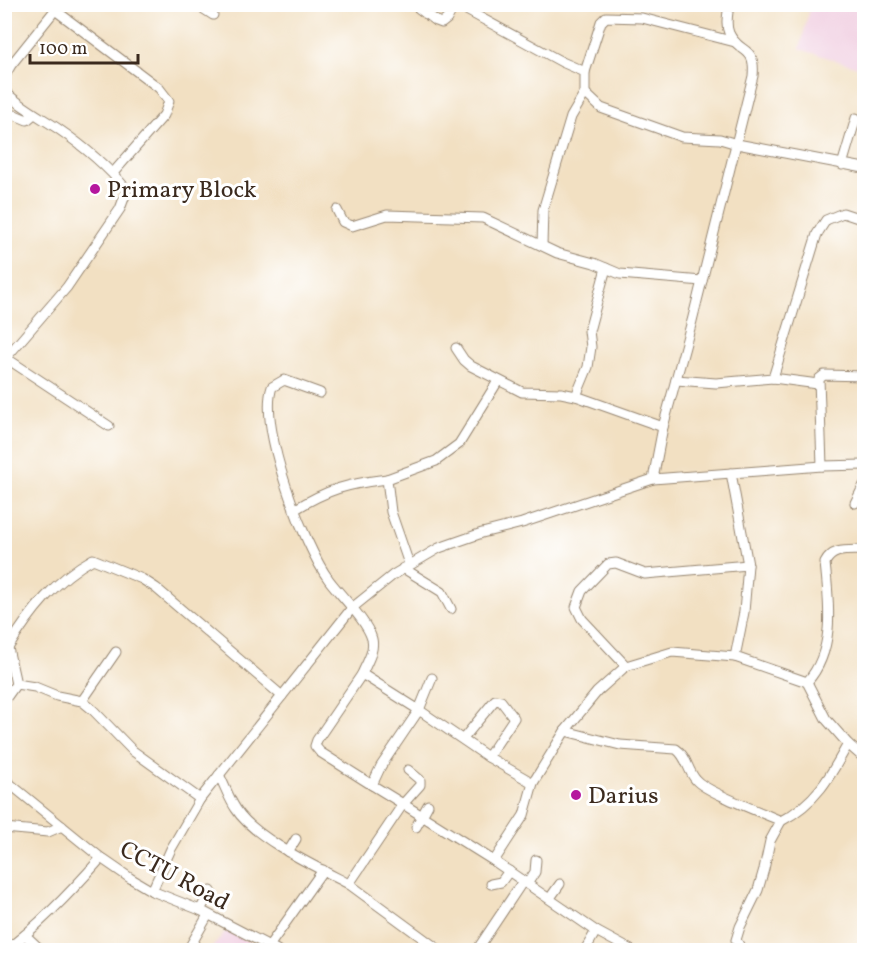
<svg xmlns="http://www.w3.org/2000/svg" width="869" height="955" viewBox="0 0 869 955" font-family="Vollkorn,serif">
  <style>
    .built { fill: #f1d0e2 }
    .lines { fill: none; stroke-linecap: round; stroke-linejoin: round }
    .minor-casing { stroke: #968570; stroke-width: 11 }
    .minor { stroke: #fff; stroke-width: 9 }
    .poi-dot { fill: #b5179e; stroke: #fff; stroke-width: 2 }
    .labels { text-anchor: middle; stroke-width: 6; stroke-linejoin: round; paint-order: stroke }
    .poi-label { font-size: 24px; fill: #3b2a1e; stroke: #fff; text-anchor: start }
    .street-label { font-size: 24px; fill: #3b2a1e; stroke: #fff }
  </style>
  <rect width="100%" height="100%" fill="#fff"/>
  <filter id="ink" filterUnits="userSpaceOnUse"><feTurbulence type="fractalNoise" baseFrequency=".0167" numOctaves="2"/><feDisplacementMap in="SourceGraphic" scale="12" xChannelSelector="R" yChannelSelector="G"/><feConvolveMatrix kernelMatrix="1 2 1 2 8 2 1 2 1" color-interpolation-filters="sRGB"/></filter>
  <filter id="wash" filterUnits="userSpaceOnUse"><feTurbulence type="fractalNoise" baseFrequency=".008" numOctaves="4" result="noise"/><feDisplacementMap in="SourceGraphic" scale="24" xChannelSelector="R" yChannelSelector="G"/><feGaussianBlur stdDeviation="1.35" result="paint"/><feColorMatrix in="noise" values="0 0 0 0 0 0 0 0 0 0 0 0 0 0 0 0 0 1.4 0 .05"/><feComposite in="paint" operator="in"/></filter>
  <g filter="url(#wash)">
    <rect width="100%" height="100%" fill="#f2e0c2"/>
    <g class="built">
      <polygon points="808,5 864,5 864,69 800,49 810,6"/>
      <polygon points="227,930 265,950 210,950"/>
    </g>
  </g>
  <g filter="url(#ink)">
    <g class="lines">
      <defs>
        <g id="minor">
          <polyline points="196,4 213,15"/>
          <polyline points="413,4 434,20 442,23 447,19 454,6 459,6 562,62 585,72 585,93 571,117 543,210 542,245"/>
          <polyline points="55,10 159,88 169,101 164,115 113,173"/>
          <polyline points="585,72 601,22 606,17 642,18 735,42"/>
          <polyline points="4,77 11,65 55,10 55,7"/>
          <path d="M4,91C20,106 39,116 57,128C82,145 108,167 127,190L120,209L67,287L4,360"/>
          <polyline points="585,93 601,108 682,137 720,139 737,144 864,168"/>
          <polyline points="4,118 15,115 27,120 34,114"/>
          <polyline points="842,165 856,118"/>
          <polyline points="337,210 343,222 352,226 387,215 483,218 557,253 594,263 620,274 702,281"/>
          <polyline points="456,348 464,360 471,366 522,392 561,393 576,396 663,427"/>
          <polyline points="6,358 109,426"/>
          <polyline points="773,378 817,234 826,220 843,213 864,220"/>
          <polyline points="676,380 716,383 773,378 818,384"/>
          <path d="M320,393L284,380L272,387C258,427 304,546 329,580C341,596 367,621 372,639C375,651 366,664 362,674"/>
          <polyline points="576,396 588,367 591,347 589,331 606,268"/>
          <polyline points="822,466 819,379 824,375 864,376"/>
          <polyline points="731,473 748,565 744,612 735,657 807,682 826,719 848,744 864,758"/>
          <path d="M653,479L663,427L692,321L753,76C756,44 739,55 729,33C725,24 728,14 729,4"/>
          <polyline points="855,503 864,485"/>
          <path d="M294,510C328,489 347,484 387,479"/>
          <polyline points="409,564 391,512 387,479 436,461 459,444 498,381"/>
          <polyline points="403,568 442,592 451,609"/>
          <polyline points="626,666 582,619 576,607 582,591 608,564 616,563 645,574 748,565"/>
          <path d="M807,682C836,650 829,602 825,563C833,547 849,551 864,550"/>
          <polyline points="16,684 35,687 57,696 82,701 93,710 133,751 200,799"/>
          <path d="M4,701L16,684L8,648C30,612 56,579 93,559L142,579L156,588L282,696"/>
          <polyline points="82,701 116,652"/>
          <path d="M565,731L620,745L676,749C687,756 687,770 696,780C706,792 763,813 781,821C816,803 830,777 848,744"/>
          <polyline points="463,739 495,700 501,701 514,718 488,757"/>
          <polyline points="408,770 420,780 420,785 403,804 372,785 381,766 419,710 488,757 533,783"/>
          <path d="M219,775C225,786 229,799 236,809C254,838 318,868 349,884"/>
          <polyline points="4,779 101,858 130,878 152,891 200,910 277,950"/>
          <polyline points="372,785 320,752 315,746 317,740 362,674 419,710 432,678"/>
          <polyline points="416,827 428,805"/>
          <polyline points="4,828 48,832 62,826"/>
          <polyline points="288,852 296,839"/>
          <polyline points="523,881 494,861 524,815 533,783 565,731 597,692 626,666 672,652 735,657"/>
          <polyline points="491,884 501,882 509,871"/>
          <polyline points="527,884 535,872 536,860"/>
          <polyline points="152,891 171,849 200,799 352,608 393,575 439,548 482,533 522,523 653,479 822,466 864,465"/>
          <polyline points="550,898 560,884"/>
          <polyline points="200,910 211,891"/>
          <polyline points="25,935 41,950"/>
          <polyline points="269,946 323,870"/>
          <path d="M6,950C41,924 72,891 101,858"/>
          <polyline points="188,950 208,915"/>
          <polyline points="439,950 349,884 403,804 494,861"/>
          <polyline points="477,950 523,881 596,931 631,950"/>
          <polyline points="585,950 596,931"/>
          <polyline points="742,950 736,940 740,927 758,890 764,869 770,841 781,821"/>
        </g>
      </defs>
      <use href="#minor" class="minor-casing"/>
      <use href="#minor" class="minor"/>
    </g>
  </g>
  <g class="poi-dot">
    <circle cx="95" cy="189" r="6"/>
    <circle cx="576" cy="795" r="6"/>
  </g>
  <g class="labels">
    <g class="poi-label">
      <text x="107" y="197">Primary Block</text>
      <text x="588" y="803">Darius</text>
    </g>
    <g class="street-label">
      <text transform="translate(175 875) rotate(28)" y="8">CCTU Road</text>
    </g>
  </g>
  <rect width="869" height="955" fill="none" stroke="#fff" stroke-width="24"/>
  <path d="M30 54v9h108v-9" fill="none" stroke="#3b2a1e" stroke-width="3"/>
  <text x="39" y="54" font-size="18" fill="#3b2a1e" stroke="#ffffff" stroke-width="4.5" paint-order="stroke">100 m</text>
</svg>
